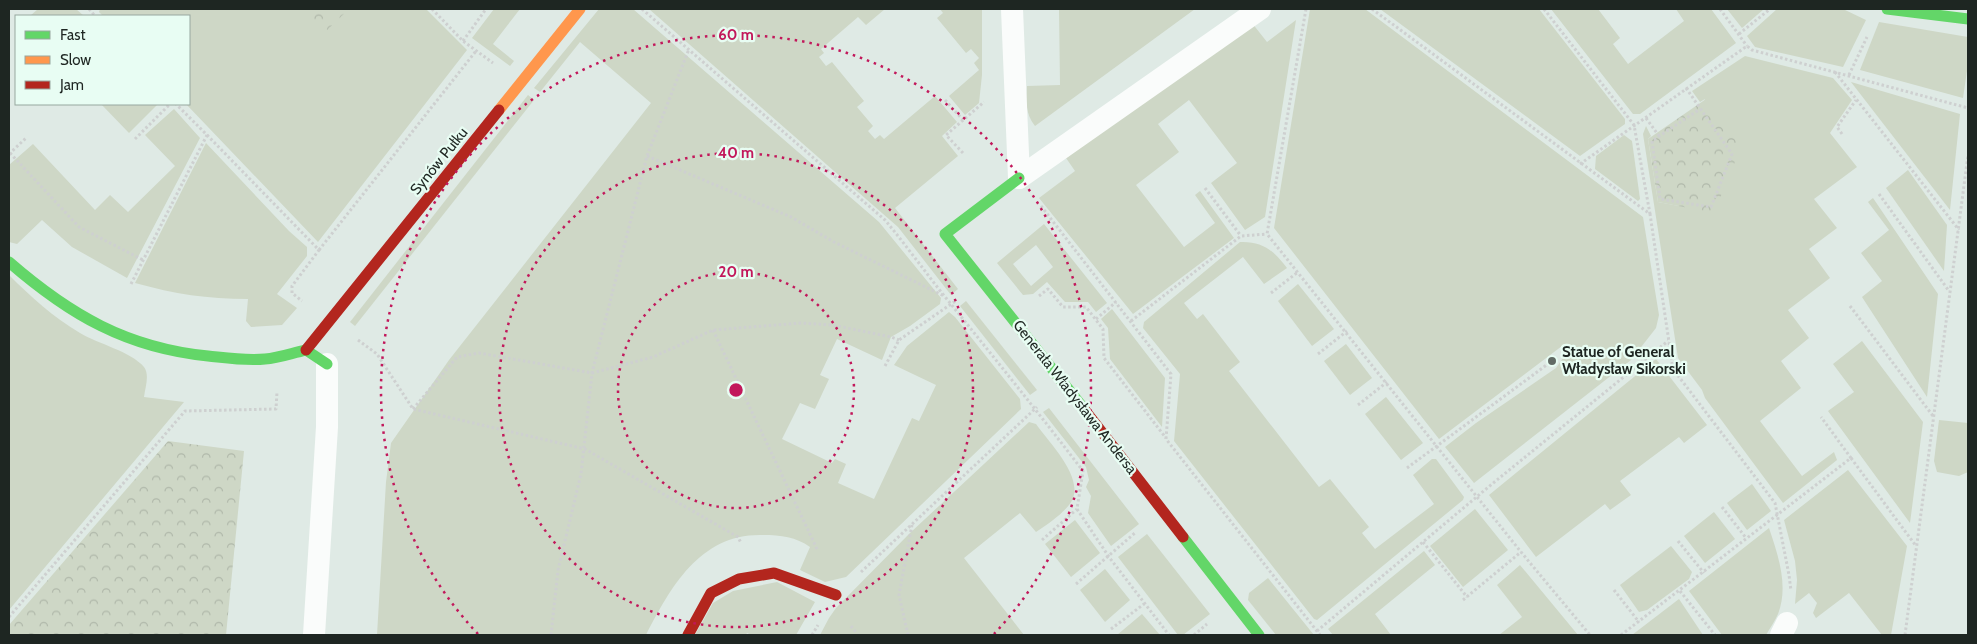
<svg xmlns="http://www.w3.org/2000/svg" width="1977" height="644" viewBox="0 0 1977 644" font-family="Cabin,sans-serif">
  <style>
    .green { fill: #ced7c6; fill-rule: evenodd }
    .park { fill: url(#park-crowns) }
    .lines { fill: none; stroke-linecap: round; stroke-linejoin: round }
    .path { stroke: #ced0d0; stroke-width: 3; stroke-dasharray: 2.5 2.5; stroke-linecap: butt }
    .lane { stroke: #fafcfb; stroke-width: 22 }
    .fast { stroke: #63d668; stroke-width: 11 }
    .slow { stroke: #ff974d; stroke-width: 11 }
    .jam { stroke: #b3261e; stroke-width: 11 }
    .ring { fill: none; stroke: #c2185b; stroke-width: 2.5; stroke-dasharray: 2.5 5 }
    .poi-dot { fill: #626b66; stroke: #e8fdf3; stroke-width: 2 }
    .labels { text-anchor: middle; stroke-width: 4.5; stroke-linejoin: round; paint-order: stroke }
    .street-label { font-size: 15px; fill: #1e2622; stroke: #e8fdf3 }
    .poi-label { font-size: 15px; font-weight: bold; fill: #1e2622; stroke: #e8fdf3; text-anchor: start }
    .centre { fill: #c2185b; stroke: #e8fdf3; stroke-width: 2.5 }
    .ring-label { font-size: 15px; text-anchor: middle; font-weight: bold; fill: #c2185b; stroke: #e8fdf3; stroke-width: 4.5; stroke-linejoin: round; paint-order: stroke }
  </style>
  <defs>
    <pattern id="park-crowns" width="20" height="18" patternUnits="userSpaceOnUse" patternTransform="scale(1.25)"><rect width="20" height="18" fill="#ced7c6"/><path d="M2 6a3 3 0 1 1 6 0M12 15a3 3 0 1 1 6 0" fill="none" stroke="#b0b8aa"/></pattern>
  </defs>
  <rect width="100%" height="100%" fill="#dfeae5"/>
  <g class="green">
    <polygon points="38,9 76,9 84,16 30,16"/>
    <polygon points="100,9 426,9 467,50 318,242 186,104 189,104 189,16 103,16 99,12"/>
    <polygon points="494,9 520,9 493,44 514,61 510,66 472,38"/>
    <path d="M599,9H633L879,222L941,298L940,304L910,326L891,337L882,360L837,339L820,375L829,379L815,409L800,403L782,439L832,463L835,459L846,464L838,483L874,499L912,418L919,421L936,385L894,365L907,346L949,312L955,317L1020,399L1021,409L846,577L825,582L800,570L810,547C796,537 781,535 763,535C701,533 671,586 646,635H377L386,482L391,443L449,360L651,103L580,42L540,92L534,88Z"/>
    <polygon points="649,9 885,9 866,25 858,17 821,49 824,53 819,57 826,66 832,62 864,101 857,107 873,126 868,131 875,139 880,135 884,139 935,96 957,122 942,136 958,156 895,208 958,289 951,295 898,227"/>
    <polygon points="940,9 982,9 982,75 979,103 965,115 949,96 979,70 974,63 979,58 971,49 966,53 937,18 943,13"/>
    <path d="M1059,9H1195L1035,126C1025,113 1026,101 1027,86L1060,85Z"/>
    <polygon points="1310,9 1365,9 1643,217 1659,315 1656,328 1631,360 1474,483 1445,447 1476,423 1556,368 1565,355 1562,346 1439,439 1274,228"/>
    <polygon points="1380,9 1539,9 1625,119 1625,124 1580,156"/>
    <polygon points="1551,9 1598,9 1620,38 1613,44 1628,64 1684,21 1676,9 1711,9 1736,43 1640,114 1633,114"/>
    <polygon points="1727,9 1764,9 1742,28"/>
    <polygon points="1777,9 1843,9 1866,20 1843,67 1755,47 1747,36"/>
    <polygon points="1296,20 1265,217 1245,230 1211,183 1237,163 1189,100 1158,124 1179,152 1136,185 1184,247 1215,223 1195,195 1200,191 1234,238 1133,314 1039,198 1075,171 1066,158 1252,23 1267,42"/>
    <polygon points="1879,22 1968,37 1968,64 1963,98 1860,70"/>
    <polygon points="1745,56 1833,78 1852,100 1830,133 1857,167 1814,199 1837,228 1809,249 1830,278 1788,310 1809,338 1781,361 1801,388 1760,421 1802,476 1834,452 1837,460 1783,503 1705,398 1702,390 1678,358 1643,134 1646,126 1651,136 1648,139 1658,202 1679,206 1705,99 1700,102 1692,91"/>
    <polygon points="1851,82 1960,114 1950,210"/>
    <polygon points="528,95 534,100 355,326 350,322"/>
    <polygon points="101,104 158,104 129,133"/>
    <polygon points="174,109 200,138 127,278 72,247 42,220 17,244 9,242 9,165 33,144 95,210 110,195 128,212 175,166 145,135"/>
    <polygon points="1624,135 1632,141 1640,199 1638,201 1595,169 1596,156"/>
    <path d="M206,143L289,231L307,247V256L277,294L297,308L282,325L251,327L246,321L248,299C207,299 175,294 135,283Z"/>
    <polygon points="1908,170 1947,225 1944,271 1886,188"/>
    <polygon points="1873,198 1938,294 1927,397 1862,297 1882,281 1861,253 1889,230 1868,202"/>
    <path d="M1044,224L1107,303L1096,312L1088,302H1065L1047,282L1033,294L1023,295L997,263ZM1036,245L1053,267L1031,286L1013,264Z"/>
    <path d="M1240,242C1263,241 1274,251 1287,268L1264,284L1243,257L1184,303L1197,319L1203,314L1240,362L1229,371L1319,487L1330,479L1369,527L1362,533L1375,549L1434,504L1413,475L1432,459H1436L1464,497L1463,500L1317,620L1314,619L1174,441L1180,374L1143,328L1144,322Z"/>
    <path d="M9,275C31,297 53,317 80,333C98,344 130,351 144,367C150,375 145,388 144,397L184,402L9,610Z"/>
    <polygon points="1298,284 1334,329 1312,346 1278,301"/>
    <polygon points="966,301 1037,390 1030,395 960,306"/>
    <polygon points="1112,309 1165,378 1162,427 1110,359 1108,328 1101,319"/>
    <polygon points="1862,341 1923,422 1910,523 1828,411 1854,392 1833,364"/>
    <polygon points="1346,344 1372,378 1350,395 1324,361"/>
    <polygon points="1656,359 1707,425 1684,443 1679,437 1620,481 1631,495 1610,510 1605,504 1536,557 1489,495"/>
    <polygon points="1386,397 1423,443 1401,460 1365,414"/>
    <polygon points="1049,408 1139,524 1111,546 1088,513 1091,496 1086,487 1089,480 1086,467 1043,412"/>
    <polygon points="1939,420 1968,423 1968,472 1959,476 1937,472 1934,461"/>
    <path d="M1029,422L1036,424C1049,443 1089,481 1069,505C1061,515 1047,525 1036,532L1020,513L964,558L1024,635H820L829,618L836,608L910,533Z"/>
    <polygon points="1848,470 1907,546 1891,635 1882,635 1849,593 1816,618 1813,613 1817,603 1809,593 1795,604 1797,580 1795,561 1784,520"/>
    <polygon points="1752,484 1771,511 1747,530 1727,503"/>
    <polygon points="1475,509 1508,550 1463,587 1430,546"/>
    <polygon points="1714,512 1735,539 1705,563 1684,536"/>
    <polygon points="1075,520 1100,553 1071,577 1045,544"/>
    <path d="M1769,528C1778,555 1789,586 1778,614C1775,621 1770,628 1766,635H1722L1689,591Z"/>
    <polygon points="1147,534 1210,614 1183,635 1178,635 1118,557"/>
    <polygon points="1671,546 1692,572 1689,579 1647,610 1639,612 1620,585"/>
    <polygon points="1424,551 1435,565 1375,614 1391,635 1333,635 1328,629"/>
    <polygon points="1520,565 1578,635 1499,635 1522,617 1497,585"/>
    <polygon points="1105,569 1130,600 1105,622 1080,590"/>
    <polygon points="1268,578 1314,635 1276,635 1248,600 1249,593"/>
    <polygon points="777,582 815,602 796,635 751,635 747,633 746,635 695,635 713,603 733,591"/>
    <polygon points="1679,599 1703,635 1632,635"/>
    <polygon points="1142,614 1160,635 1117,635"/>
  </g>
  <g class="park">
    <polygon points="301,9 349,9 324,33"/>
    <polygon points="1706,99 1741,147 1714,213 1658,202 1648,139"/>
    <polygon points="168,441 244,451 226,635 9,635 9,625"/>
  </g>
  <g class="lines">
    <g class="path">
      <polyline points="89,9 95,16"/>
      <polyline points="432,9 463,41 493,63"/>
      <path d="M642,9L885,220C906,245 925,272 946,298C992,355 1038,412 1083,471L1077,509L1109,557L1169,635"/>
      <polyline points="1306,9 1267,234 1521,552 1590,635"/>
      <polyline points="1372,9 1650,214 1673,369 1775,503 1789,575 1791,591"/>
      <polyline points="1544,9 1634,125 1650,214"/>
      <polyline points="1720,9 1747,46"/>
      <polyline points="1739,34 1770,9"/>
      <polyline points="463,41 486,9"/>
      <polyline points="1835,72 1959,230"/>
      <polyline points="1849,75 1867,37"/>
      <polyline points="1686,88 1732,154 1711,207 1660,199 1652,141 1700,109"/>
      <polyline points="945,100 963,120"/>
      <polyline points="1646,118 1659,136"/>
      <polyline points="1842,134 1837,127 1856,100"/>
      <polyline points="207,135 319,250 292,286 292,293 302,301"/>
      <polyline points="135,139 170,104"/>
      <polyline points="10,153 79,227 143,260"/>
      <polyline points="963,153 946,135 984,102"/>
      <polyline points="9,154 26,138"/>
      <polyline points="647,156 791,217 834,242 944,296"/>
      <polyline points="1580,164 1747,46 1752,50 1968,108"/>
      <polyline points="1205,188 1241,236"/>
      <polyline points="1879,194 1949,291"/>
      <polyline points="1041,206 1171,374 1166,439 1320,635"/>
      <polyline points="319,250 476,51"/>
      <polyline points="131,284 207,135 176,104"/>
      <polyline points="1271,293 1298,272"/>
      <polyline points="1039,296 1048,289 1063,307 1086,307 1103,329 1104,358 1166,438"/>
      <polyline points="1850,306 1933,416"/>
      <polyline points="1096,319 1116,302"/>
      <polyline points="1131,321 1241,236 1267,234"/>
      <polyline points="713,330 818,551"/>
      <polyline points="358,340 377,354 413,409 585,449 738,537 741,543"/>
      <polyline points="1318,354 1347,331"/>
      <polyline points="885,366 899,340 957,300"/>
      <polyline points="1358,405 1387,382"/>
      <polyline points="413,409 457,357 479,353 592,373 653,357 713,330 801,323 833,325 891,337 899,340"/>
      <polyline points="1851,458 1916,546"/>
      <polyline points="1407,468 1552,361"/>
      <polyline points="1722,507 1746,538"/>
      <polyline points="1042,540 1077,509"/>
      <polyline points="1678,541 1704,573"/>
      <polyline points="1423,542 1467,597"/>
      <polyline points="861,572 1037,407"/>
      <polyline points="1076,584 1136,532"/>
      <polyline points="1614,590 1639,622"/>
      <polyline points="1680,591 1715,635"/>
      <polyline points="1463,600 1521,552"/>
      <polyline points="9,617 185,411 276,409 277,392"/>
      <polyline points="851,626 858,635"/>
      <polyline points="1111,629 1144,604"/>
      <polyline points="1317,631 1492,484 1668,341"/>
      <polyline points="551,635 558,570 581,474 592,373 647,156 689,49"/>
      <polyline points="812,635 818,625"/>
      <polyline points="908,635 899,595 912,525"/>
      <polyline points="1194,635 1207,624"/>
      <polyline points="1621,635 1851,458 1821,417"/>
      <polyline points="1905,635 1968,155"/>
    </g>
    <g class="lane">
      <polyline points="1012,9 1019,178"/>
      <polyline points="1019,178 1260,9"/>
      <polyline points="314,635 327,427 327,364"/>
      <polyline points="1781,635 1787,623"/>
    </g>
    <g class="fast">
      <polyline points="1887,9 1968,19"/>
      <polyline points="1019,178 945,234 1084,409"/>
      <path d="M9,262C70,315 127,348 208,356C227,358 246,361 265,359C279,358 292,353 306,350L327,364"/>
      <polyline points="1183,537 1259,635"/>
    </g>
    <polyline class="slow" points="499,110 580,9"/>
    <g class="jam">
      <polyline points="306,350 499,110"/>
      <polyline points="1084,409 1183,537"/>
      <polyline points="688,635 711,593 739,579 774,573 836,595"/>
    </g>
  </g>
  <g class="ring">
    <circle cx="736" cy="390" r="118"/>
    <circle cx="736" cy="390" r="237"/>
    <path d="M478 634A355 355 0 1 1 994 634"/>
  </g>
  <circle class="poi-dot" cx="1552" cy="361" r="5"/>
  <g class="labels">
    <g class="street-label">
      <text transform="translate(439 161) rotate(-51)" y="5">Synów Pułku</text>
      <text transform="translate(1075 397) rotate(52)" y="5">Generała Władysława Andersa</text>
    </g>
    <g class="poi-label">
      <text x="1562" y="357">Statue of General<tspan x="1562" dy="17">Władysław Sikorski</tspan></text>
    </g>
  </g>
  <circle cx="736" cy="390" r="8" class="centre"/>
  <g class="ring-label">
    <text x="736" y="40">60 m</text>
    <text x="736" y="158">40 m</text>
    <text x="736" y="277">20 m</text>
  </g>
  <rect width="1977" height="644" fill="none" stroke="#1e2622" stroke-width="20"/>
  <rect x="15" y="15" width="175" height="90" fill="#e8fdf3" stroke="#97a79f"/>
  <rect x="25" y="31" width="25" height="8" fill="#63d668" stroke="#97a79f"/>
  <text x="60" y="40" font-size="15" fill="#1e2622">Fast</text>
  <rect x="25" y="56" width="25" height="8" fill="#ff974d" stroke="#97a79f"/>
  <text x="60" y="65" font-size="15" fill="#1e2622">Slow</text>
  <rect x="25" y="81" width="25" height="8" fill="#b3261e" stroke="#97a79f"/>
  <text x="60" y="90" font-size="15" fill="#1e2622">Jam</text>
</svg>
